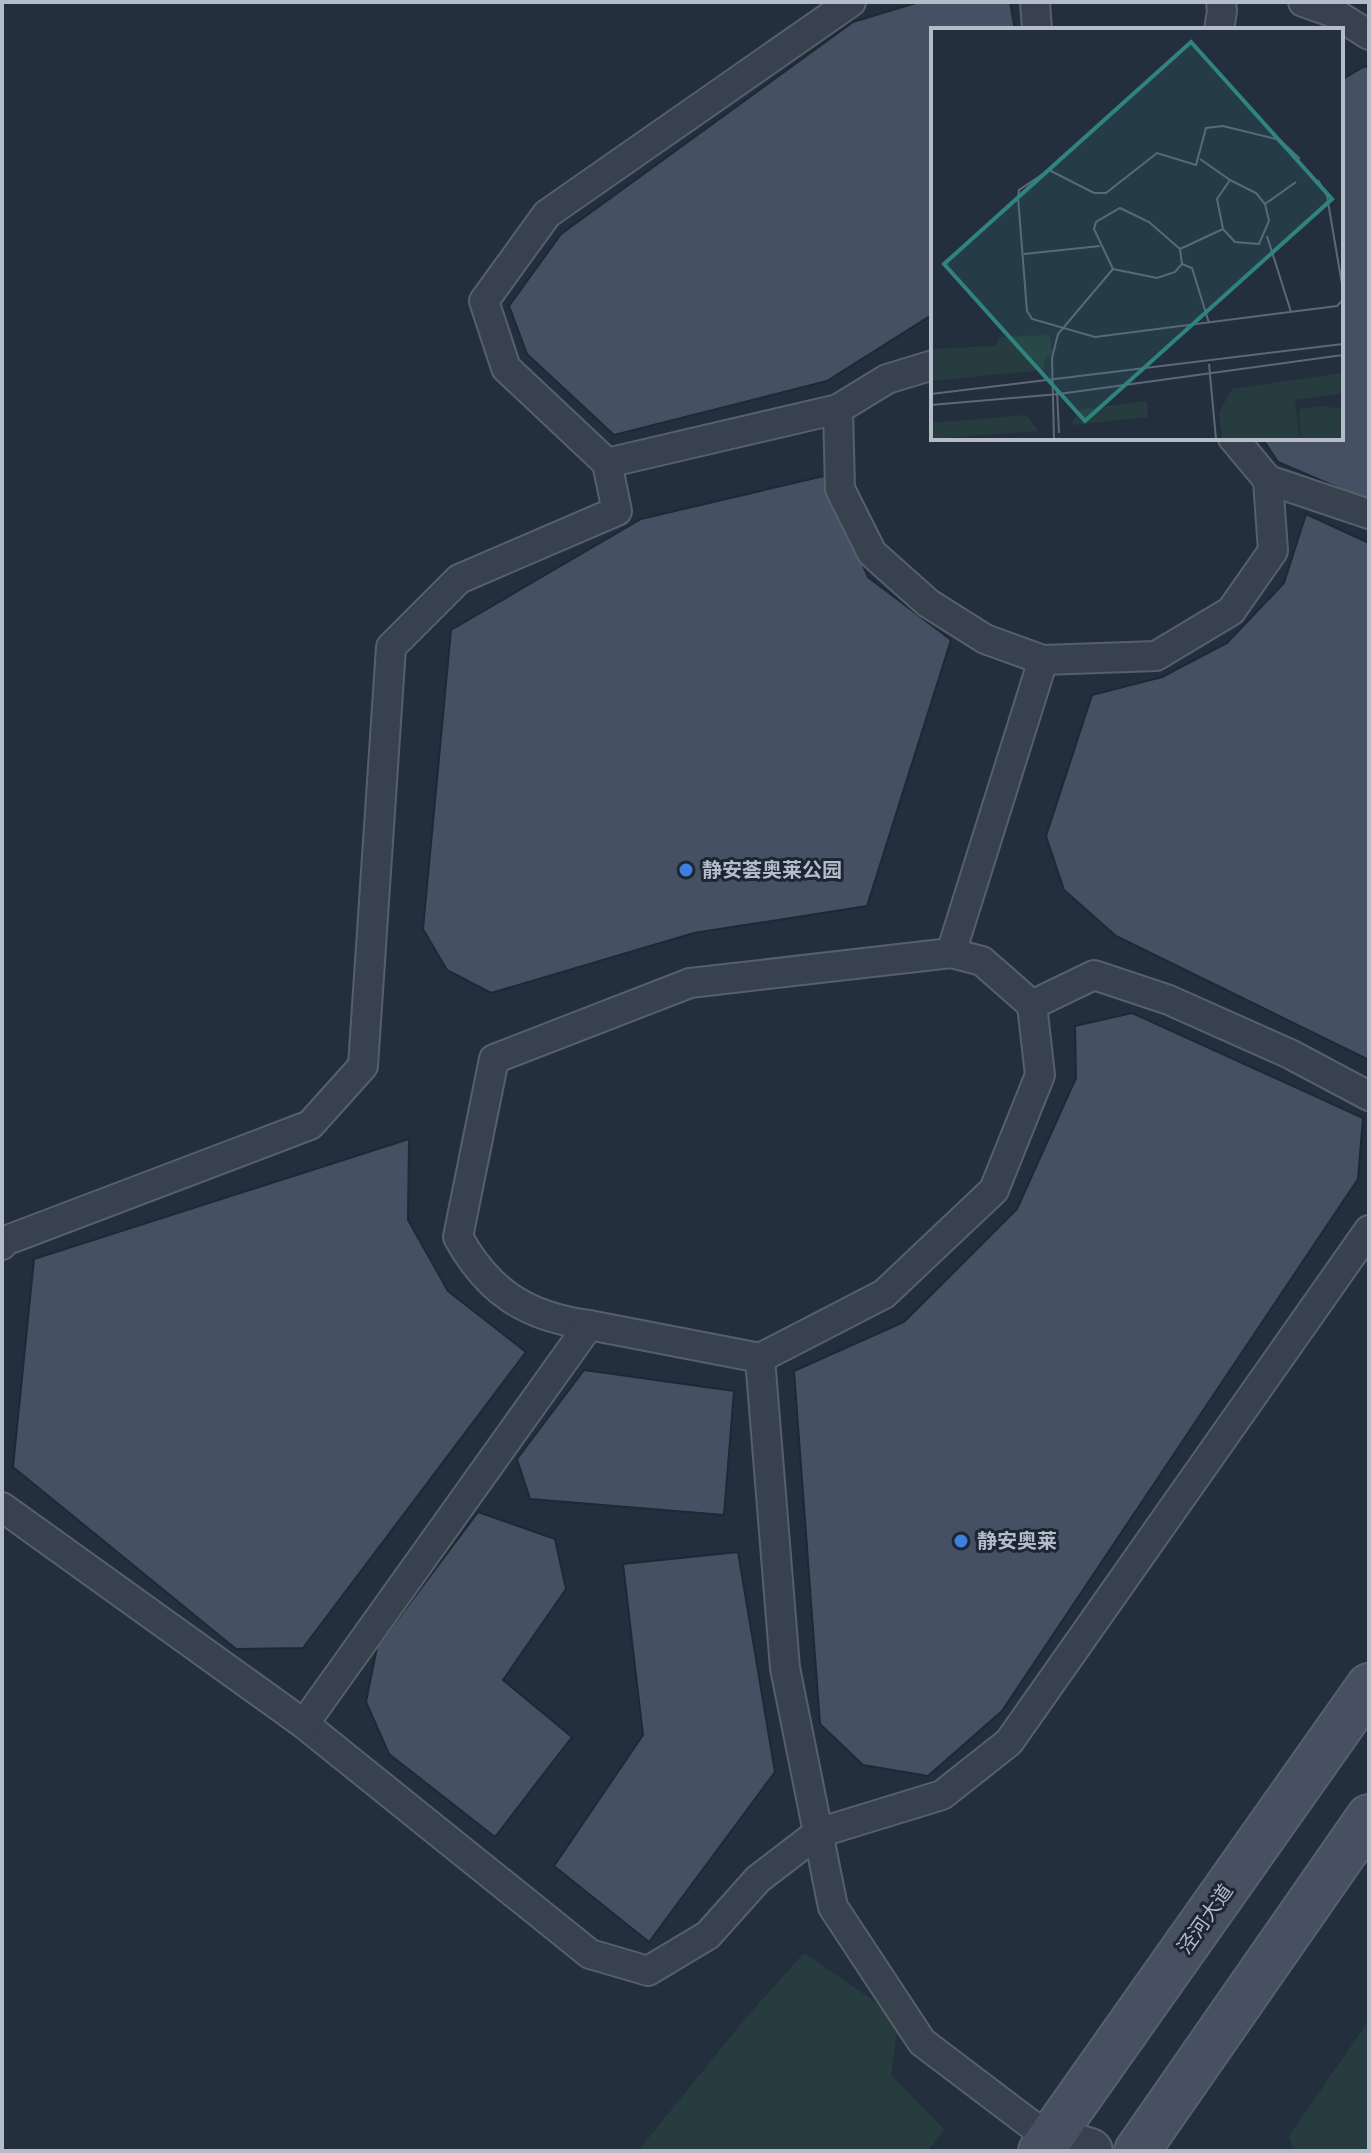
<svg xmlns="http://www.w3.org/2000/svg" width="1371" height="2153" viewBox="0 0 1371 2153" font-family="'Asap Condensed','Noto Sans SC',sans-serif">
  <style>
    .green { fill: #263c3f }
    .building { fill: #455162; stroke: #1f2835; stroke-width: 2 }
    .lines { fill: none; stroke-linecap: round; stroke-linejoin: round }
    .pedestrian-casing { stroke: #565f6c; stroke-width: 32 }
    .tertiary-casing { stroke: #565f6c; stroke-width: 48 }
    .secondary-casing { stroke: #565f6c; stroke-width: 48 }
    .pedestrian { stroke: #38414e; stroke-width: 28 }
    .tertiary { stroke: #38414e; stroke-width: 44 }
    .secondary { stroke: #465061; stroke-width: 44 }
    .shop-dot { fill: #3f7fe0; stroke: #1d2633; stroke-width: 3 }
    .labels { text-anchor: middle; stroke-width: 6; stroke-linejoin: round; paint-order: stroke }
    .poi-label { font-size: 20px; font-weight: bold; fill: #b4bcc9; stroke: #1d2633; text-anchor: start }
    .street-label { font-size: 20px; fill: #b4bcc9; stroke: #1d2633 }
    .inset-road { fill: none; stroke: #5e6776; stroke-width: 2 }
    .view { fill: #308480; fill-opacity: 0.15; stroke: #308480; stroke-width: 4 }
    .inset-edge { fill: none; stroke: #b4bcc9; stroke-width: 4 }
  </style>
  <rect width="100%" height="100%" fill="#242f3e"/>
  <g class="green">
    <polygon points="804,1953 899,2018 891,2075 944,2129 928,2151 638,2151 744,2020"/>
    <polygon points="1369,2020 1369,2151 1294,2151 1289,2136"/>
  </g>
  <g class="building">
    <polygon points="919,2 1010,2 1015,30 933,30 933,314 827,381 614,435 527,354 509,306 561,234 853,22"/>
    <polygon points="1365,66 1369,69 1369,501 1278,462 1262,438 1341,438 1341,80"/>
    <polygon points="824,476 868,577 951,640 867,906 694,933 491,993 447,970 423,929 451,630 641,519"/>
    <polygon points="1306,514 1369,543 1369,1060 1116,936 1064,890 1046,836 1092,695 1162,677 1227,643 1284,583"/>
    <polygon points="1132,1013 1363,1118 1358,1179 1002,1711 928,1776 863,1765 820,1724 794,1371 904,1322 1017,1209 1076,1078 1075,1026"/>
    <polygon points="409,1139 408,1220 448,1291 526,1352 303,1648 236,1649 13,1467 34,1259"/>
    <polygon points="584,1370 734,1391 724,1515 530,1499 517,1459"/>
    <polygon points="478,1512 555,1539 566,1589 503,1680 572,1737 495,1837 389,1754 366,1702 377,1647"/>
    <polygon points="738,1552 775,1772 649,1942 554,1866 643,1735 623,1564"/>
  </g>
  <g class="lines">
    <defs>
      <g id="pedestrian">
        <polyline points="1035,2 1037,30"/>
        <polyline points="1303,2 1334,13 1369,35"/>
        <polyline points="1219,30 1222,11 1221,2"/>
        <polyline points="933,365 887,379 838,409 840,489 872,553 928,603 985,639 1043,660 1156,656 1231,611 1273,551 1268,480 1233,438"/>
        <polyline points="607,463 838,409"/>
        <polyline points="1268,480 1369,514"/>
        <path d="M951,953L982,961L1032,1005L1040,1075L994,1190L884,1294L760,1358L589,1325C527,1317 488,1292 458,1237L494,1059L690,983Z"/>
        <polyline points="951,953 1043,660"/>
        <polyline points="1032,1005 1094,975 1169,1000 1290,1054 1369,1096"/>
        <polyline points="2,1245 2,1242 310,1125 363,1066 391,647 459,579 617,511 607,463 506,368 484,301 547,214 851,2"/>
        <polyline points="760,1358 785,1668 833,1907 922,2042 1050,2139"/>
        <polyline points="2,1507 304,1724 590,1954 648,1971 708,1935 758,1879 818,1833 942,1795 1009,1742 1369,1230"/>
        <polyline points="304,1724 589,1325"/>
      </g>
      <polyline id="tertiary" points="1050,2139 1090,2151"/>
      <g id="secondary">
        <polyline points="1041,2151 1369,1686"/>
        <polyline points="1137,2151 1369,1817"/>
      </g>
    </defs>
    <use href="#pedestrian" class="pedestrian-casing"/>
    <use href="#tertiary" class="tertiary-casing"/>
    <use href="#secondary" class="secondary-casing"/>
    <use href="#pedestrian" class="pedestrian"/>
    <use href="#tertiary" class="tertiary"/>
    <use href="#secondary" class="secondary"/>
  </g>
  <g class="shop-dot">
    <circle cx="686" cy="870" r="8"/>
    <circle cx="961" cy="1541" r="8"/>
  </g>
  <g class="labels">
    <g class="poi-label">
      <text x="702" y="877">静安荟奥莱公园</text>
      <text x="977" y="1548">静安奥莱</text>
    </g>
    <g class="street-label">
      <text transform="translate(1205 1919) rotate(-55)" y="7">泾河大道</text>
    </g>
  </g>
  <g transform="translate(931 28)">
    <rect width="412" height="412" fill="#242f3e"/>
    <path d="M119,307L121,325L114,330L113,342L0,353V321L65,318L68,309ZM412,345V365L364,372L369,411H291L288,384L301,361ZM216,373L217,389L140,397L148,382ZM391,378L412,381V411H370L368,381ZM95,387L107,403L0,411V395Z" fill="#263c3f"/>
    <path class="inset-road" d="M269,131L299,152M369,131L349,112L292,98L275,100L265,137L226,125L175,165H163L118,142L88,162L87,169L96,283L101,291L164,309L406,278L412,272M299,152L325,165L334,176L338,193L328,216L304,214L292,201L286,171ZM387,152L396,168L412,262M334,176L365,154M189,180L218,194L249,221L251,236L244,244L226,250L182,241L163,201L165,194ZM336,208L360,284M249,221L292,201M93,226L169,218M251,236L261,240L278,295M278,336L285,411M126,362L128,405M0,366L412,316M0,377L128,366L412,327M123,411L121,330L127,306L182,241"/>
    <path class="view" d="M260,14L401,171L154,393L13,236Z"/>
    <rect width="412" height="412" class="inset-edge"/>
  </g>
  <rect width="1371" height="2153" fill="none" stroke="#b4bcc9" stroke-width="8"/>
</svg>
